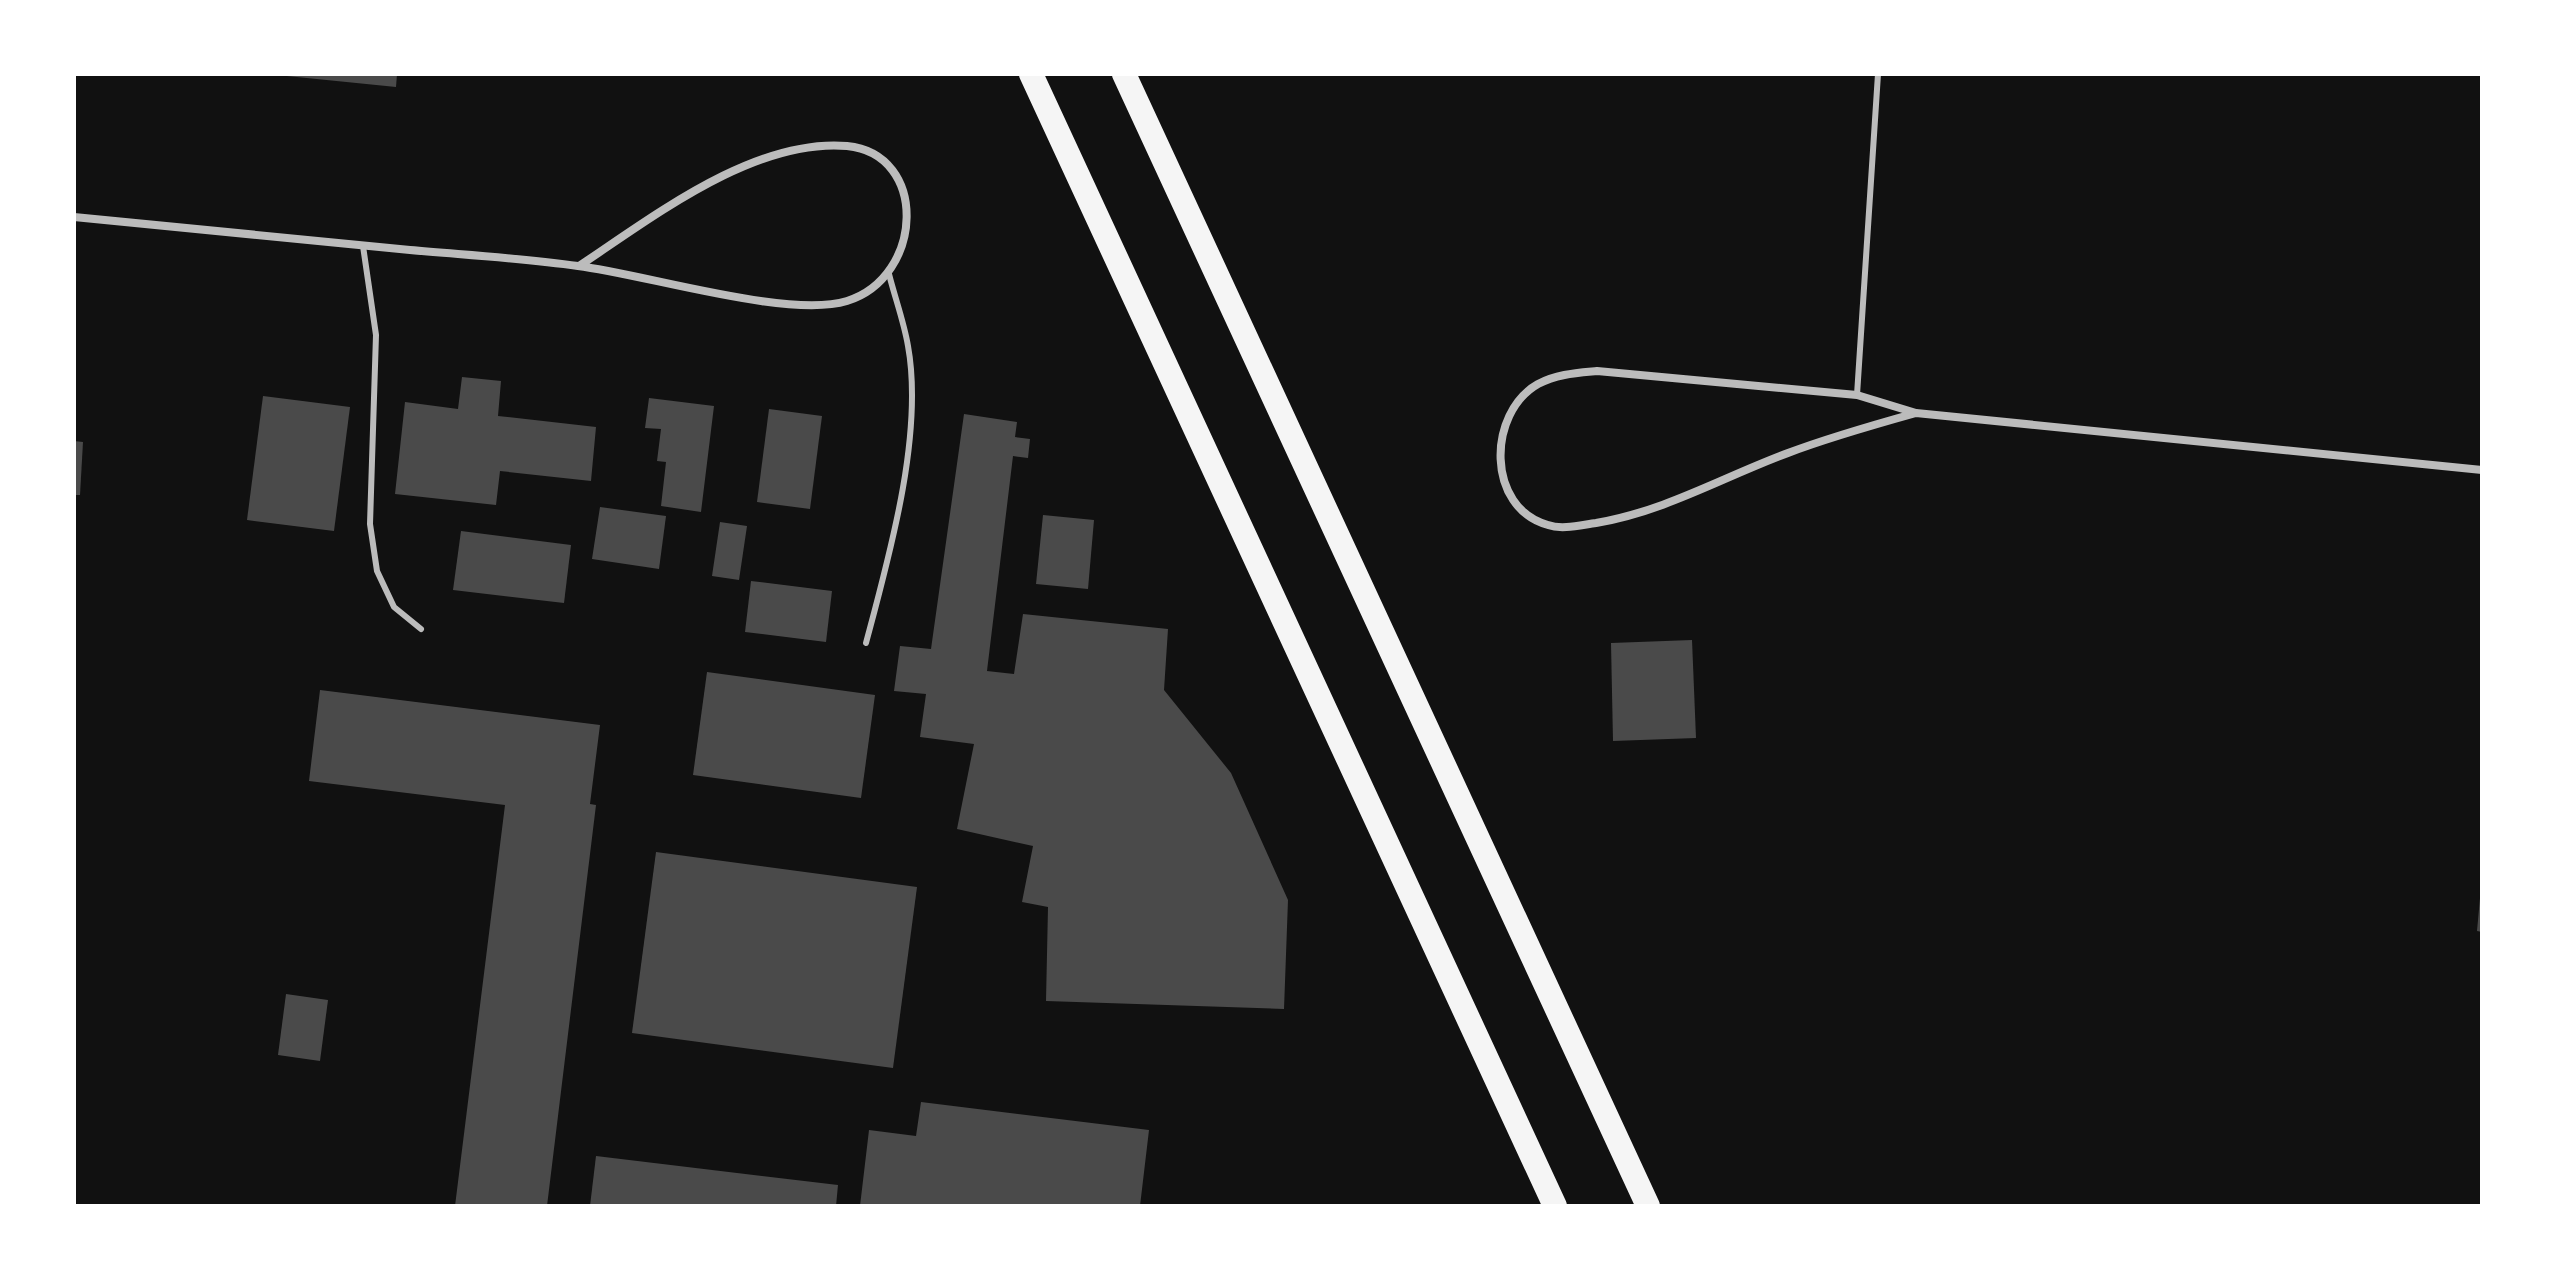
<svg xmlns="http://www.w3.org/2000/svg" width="2556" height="1280" viewBox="0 0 2556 1280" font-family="'Roboto Serif',serif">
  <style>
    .building { fill: #4a4a4a }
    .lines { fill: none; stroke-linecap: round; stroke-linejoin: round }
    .service { stroke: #bcbcbc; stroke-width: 6 }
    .minor { stroke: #bcbcbc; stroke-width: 8 }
    .motorway { stroke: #f5f5f5; stroke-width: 24 }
  </style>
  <rect width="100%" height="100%" fill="#111"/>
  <g class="building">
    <polygon points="267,74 397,74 396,87"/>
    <polygon points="462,377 501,381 498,416 596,427 591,481 500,471 496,505 395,494 405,402 458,409"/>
    <polygon points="263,396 350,407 334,531 247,520"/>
    <polygon points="649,398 714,406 701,512 661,506 666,462 657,461 661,429 645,428"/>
    <polygon points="769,409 822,416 810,509 757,502"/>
    <polygon points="964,414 1017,422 1015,437 1030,439 1028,458 1013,456 987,671 1014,674 1023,614 1168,629 1164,690 1231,773 1288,900 1284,1009 1046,1001 1048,907 1022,902 1033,846 957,829 974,744 920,737 926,694 894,691 900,646 931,649"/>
    <polygon points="74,441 83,442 80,495 74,495"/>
    <polygon points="600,507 666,516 659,569 592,559"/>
    <polygon points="1043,515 1094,520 1088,589 1036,584"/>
    <polygon points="720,522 747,526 739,580 712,576"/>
    <polygon points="461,531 571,545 564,603 453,590"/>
    <polygon points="751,581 832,591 826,642 745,632"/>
    <polygon points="1692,640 1696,738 1613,741 1611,643"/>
    <polygon points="707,672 875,695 861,798 693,775"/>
    <polygon points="320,690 600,725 590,804 596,805 547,1206 455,1206 505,805 309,781"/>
    <polygon points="656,852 917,887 893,1068 632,1033"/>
    <polygon points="2480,898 2482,898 2482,932 2477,931"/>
    <polygon points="286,994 328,1000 320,1061 278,1055"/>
    <polygon points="921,1102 1149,1130 1140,1206 860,1206 869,1130 916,1136"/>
    <polygon points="596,1156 838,1185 836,1206 590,1206"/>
  </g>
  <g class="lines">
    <g class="service">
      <polyline points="363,246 376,335 370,524 377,571 394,607 421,629"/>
      <polyline points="1857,395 1878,74"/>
      <path d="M866,643C889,557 924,434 908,346C904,322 895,298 889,274"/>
    </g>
    <g class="minor">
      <path d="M74,217C186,229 298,240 410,250C466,255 522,258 578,266C644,274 788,319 847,301C924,277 929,154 847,146C754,138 653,217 579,266"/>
      <path d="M1916,413C1873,425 1830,437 1788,453C1723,477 1666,511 1596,523C1581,525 1562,530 1548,525C1486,508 1487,413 1538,384C1557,374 1576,373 1597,371L1857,395L1916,413L2482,470"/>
    </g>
    <g class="motorway">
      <polyline points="1031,74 1555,1206"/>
      <polyline points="1124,74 1648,1206"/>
    </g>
  </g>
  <rect width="2556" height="1280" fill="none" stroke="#ffffff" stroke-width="152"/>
</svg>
